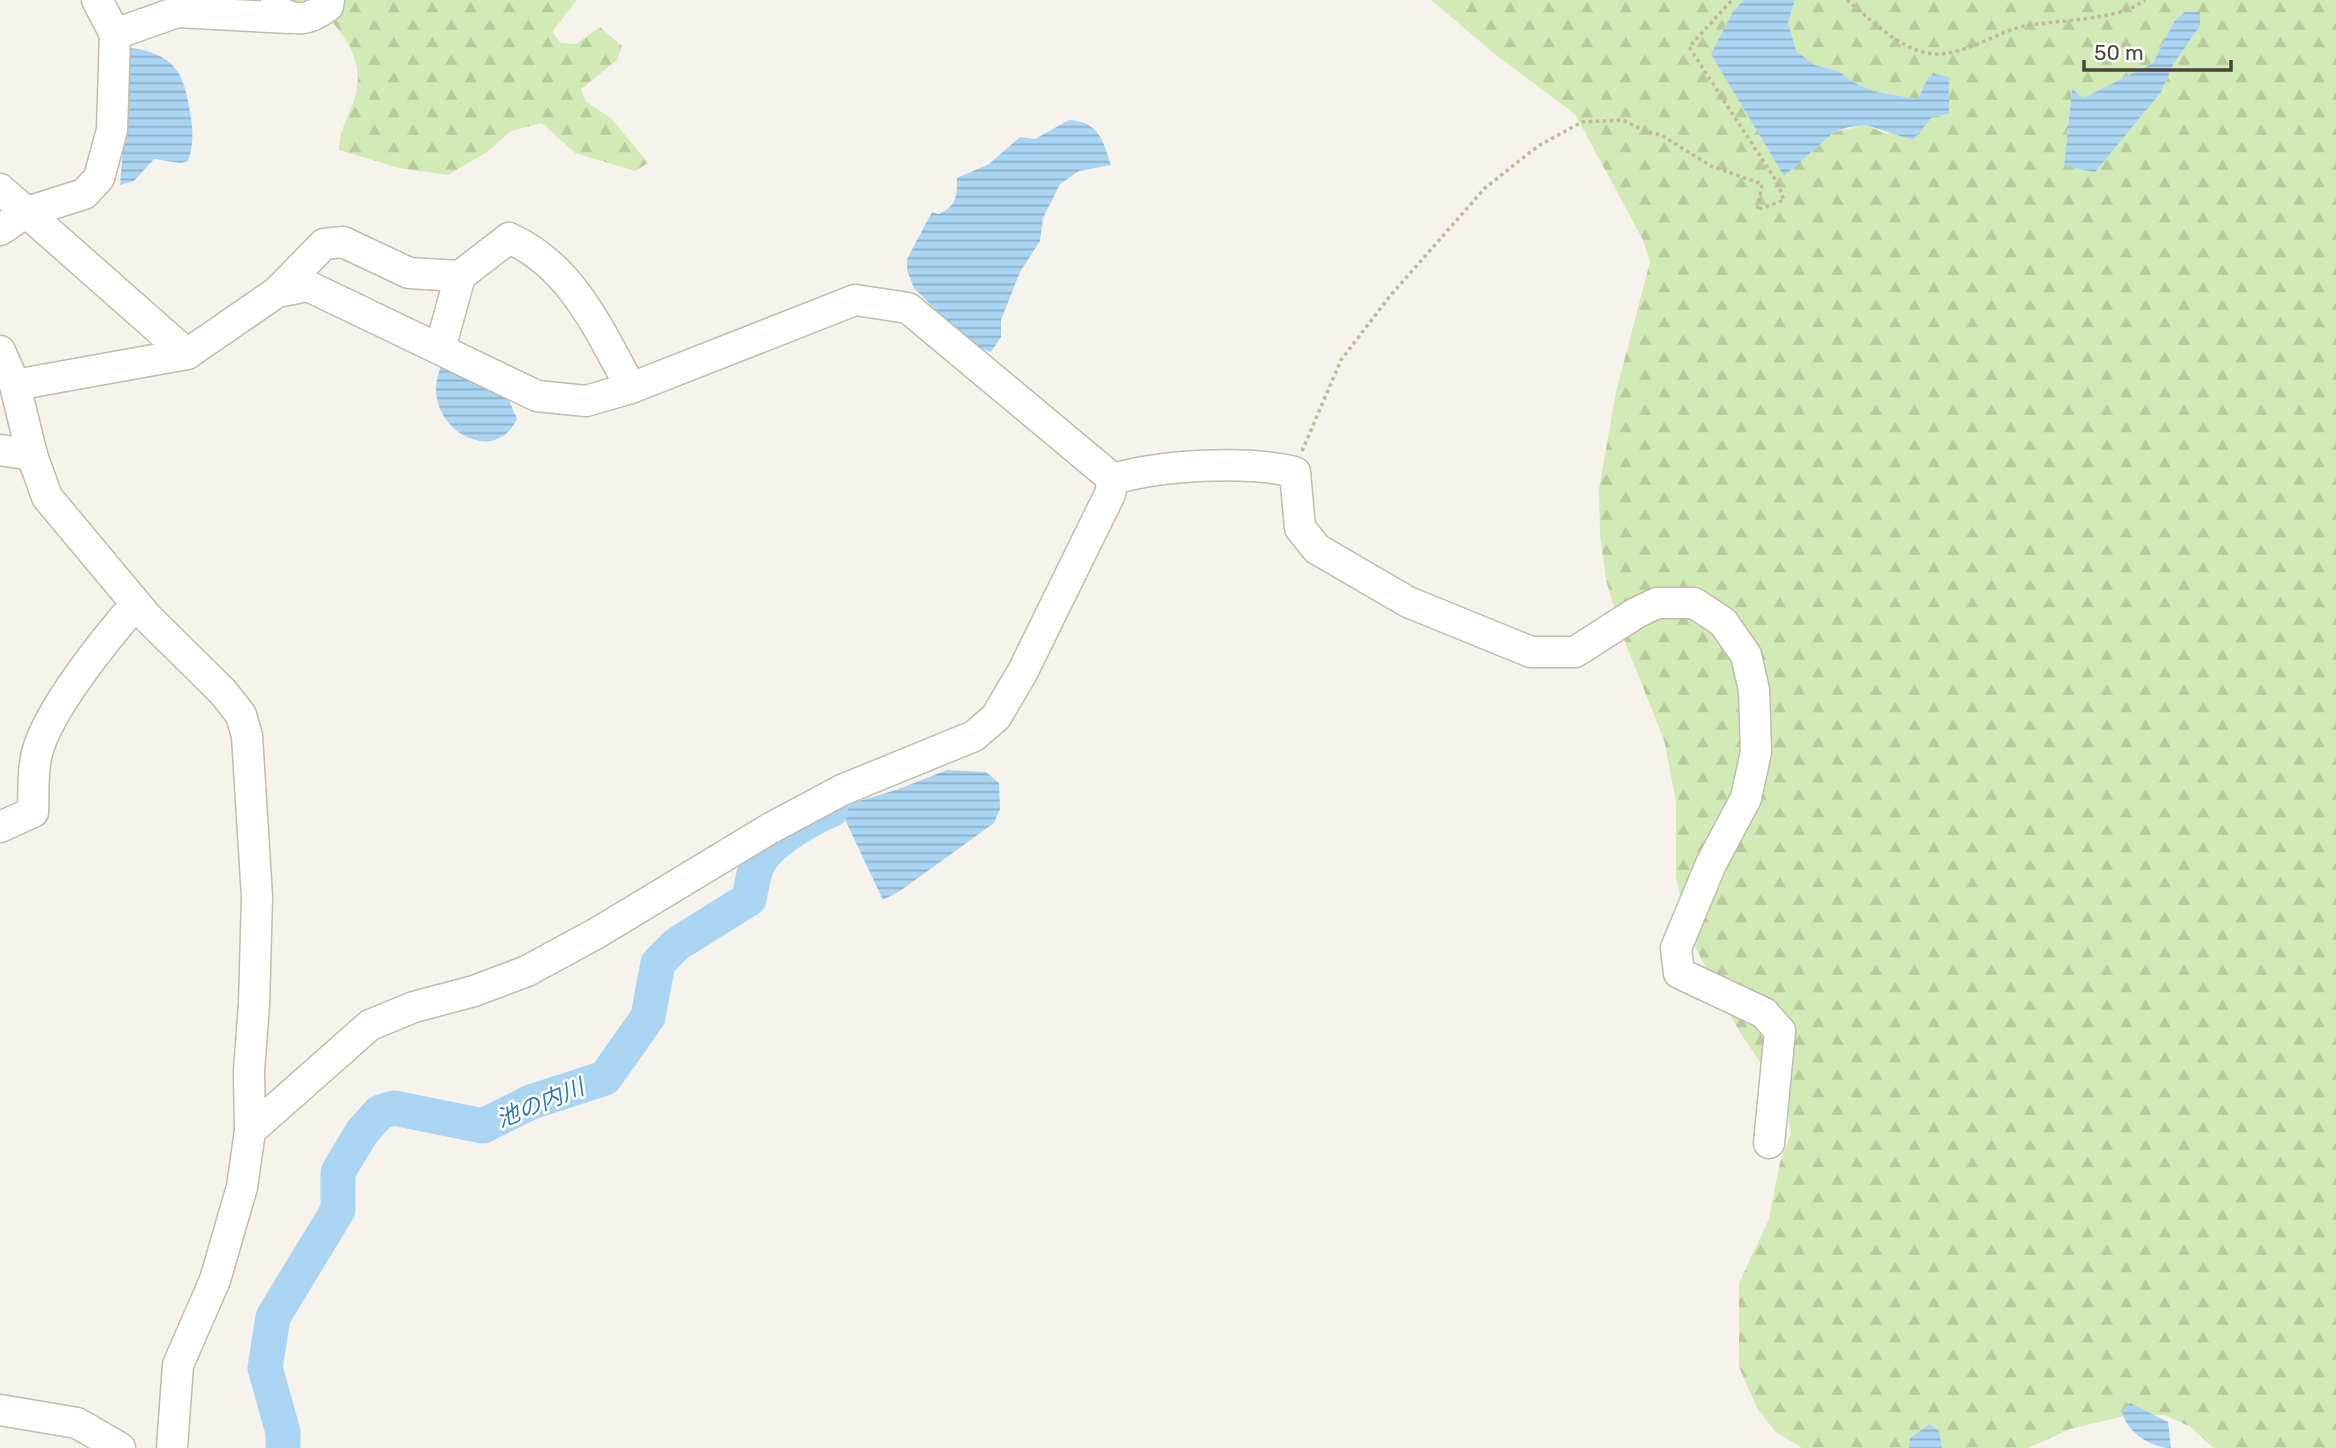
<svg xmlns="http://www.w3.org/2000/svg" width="2336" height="1448" viewBox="0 0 2336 1448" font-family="Rubik,'Noto Sans JP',sans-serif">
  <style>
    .forest { fill: url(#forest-firs); fill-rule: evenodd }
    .water { fill: url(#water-rules) }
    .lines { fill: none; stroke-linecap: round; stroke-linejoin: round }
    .river { stroke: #a9d4f2; stroke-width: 35 }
    .minor-casing { stroke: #c2bbae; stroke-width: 33 }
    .path { stroke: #c4b79f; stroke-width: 3.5; stroke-dasharray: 3.5 3.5; stroke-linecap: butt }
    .minor { stroke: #fff; stroke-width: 30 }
    .labels { text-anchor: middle; stroke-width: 5; stroke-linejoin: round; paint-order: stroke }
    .water-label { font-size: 23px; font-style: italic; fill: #2e7ab2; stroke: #fff }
  </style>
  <defs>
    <pattern id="forest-firs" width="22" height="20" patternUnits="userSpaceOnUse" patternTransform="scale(1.75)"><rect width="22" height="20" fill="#d2eab5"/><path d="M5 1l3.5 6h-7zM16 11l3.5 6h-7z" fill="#b6ca9c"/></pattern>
    <pattern id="water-rules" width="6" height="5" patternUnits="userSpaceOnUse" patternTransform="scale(1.75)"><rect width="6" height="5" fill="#a9d4f2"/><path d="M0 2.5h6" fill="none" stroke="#8caec5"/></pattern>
  </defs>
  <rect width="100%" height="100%" fill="#f6f3ec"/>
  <g class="forest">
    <path d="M281,0H577L552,32L561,43L576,44L600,27L622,46L617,60L581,89L586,102L611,118L648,163L635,171L575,153L542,123L511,131L487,152L448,175L399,168L339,150C339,128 351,114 356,93C365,54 338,28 314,2L285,4Z"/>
    <path d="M1431,0H1744L1734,10L1784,176L1834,132L1866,125L1887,134L1933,116L1949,114L1918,99L1876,92L1853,82L1838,71L1815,65L1795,51L1788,23L1795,0H2336V1448H2214L2189,1426L2164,1415H2128L2070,1429L2028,1448H1802L1776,1432L1758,1410L1739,1367V1283L1769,1219L1780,1162L1791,1133L1785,1099L1739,1031L1688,933L1676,877V802L1664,740L1623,637L1606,580L1600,534L1599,489L1616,392L1650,262L1643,240L1575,114L1496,55ZM2174,22L2200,26L2174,63L2161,92L2064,165L2072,90L2083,98L2153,63Z"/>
  </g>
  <g class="water">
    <polygon points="1744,0 1795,0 1788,23 1796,51 1815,65 1838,71 1853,82 1876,92 1918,99 1928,78 1934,74 1949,77 1949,114 1933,116 1913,140 1866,125 1849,127 1834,132 1784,176 1711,54 1734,10"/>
    <polygon points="2185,12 2200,12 2200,26 2174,63 2161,92 2095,172 2064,166 2072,89 2083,98 2153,63 2174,22"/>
    <path d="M131,48C174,54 184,72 190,112C193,127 194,146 188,161L181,163L154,159L134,181L120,185Z"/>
    <path d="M1069,120C1099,122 1103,140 1111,165L1079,171L1060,184L1043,218L1040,241L1020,272L1001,320V337L991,352L972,346L914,288L907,270V259L932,212L939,214C957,205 957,197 957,178L989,164L1020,137L1035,139Z"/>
    <path d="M442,364L508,398L517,419C493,471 414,423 442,364Z"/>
    <polygon points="947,770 986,772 999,783 1000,809 994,823 900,891 883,900 839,807 896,790"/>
    <path d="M2130,1403L2168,1422L2171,1448C2151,1448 2125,1431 2122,1411Z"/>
    <polygon points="1930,1424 1939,1431 1942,1448 1909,1448 1910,1438"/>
  </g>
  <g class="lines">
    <path class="river" d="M283,1448V1432L265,1368L273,1317L338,1210V1172L362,1132L380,1112L394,1108L483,1126L531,1102L605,1078L648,1017L658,963L677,944L749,899C752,885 753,868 763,856C776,839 811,818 831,810"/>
    <defs>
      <g id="minor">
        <path d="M274,8C295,23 308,21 328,6L329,0"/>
        <polyline points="177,12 289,18"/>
        <polyline points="115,34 194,6"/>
        <polyline points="0,189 187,354"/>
        <polyline points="0,230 27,212 84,194 99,178 112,130 115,34 97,0"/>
        <polyline points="277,292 324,244 343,242 409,273 460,276"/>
        <path d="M440,349L460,276L509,238C572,266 599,330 631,388"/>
        <polyline points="0,351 15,385 32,455 47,497 148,618 223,692 241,715 247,736 257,897 254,1005 249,1071 250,1131 242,1187 215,1280 178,1365 172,1448"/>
        <polyline points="15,385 187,354 277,292 308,286 537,396 586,401 631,388 855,300 908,308 1113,479"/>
        <polyline points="0,450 32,455"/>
        <path d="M1113,479C1162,465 1246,460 1295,472L1300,528L1317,549L1408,602L1531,652H1575L1636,613L1657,603H1694L1723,622L1746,655L1754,690L1756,752L1746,798L1711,864L1676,948L1679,973L1764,1013L1780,1031L1769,1143"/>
        <path d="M0,827L33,812C34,794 32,771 37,753C48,710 106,638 136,604"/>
        <polyline points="250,1131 370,1025 414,1007 474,991 527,971 597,933 769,829 842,790 974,736 996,717 1022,673 1110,494 1113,479"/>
        <polyline points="0,1410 77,1423 120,1448"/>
      </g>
    </defs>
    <use href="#minor" class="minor-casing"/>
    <g class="path">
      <path d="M1847,0C1870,19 1897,47 1927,53C1959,60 1997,31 2025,26C2060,19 2115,22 2145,0"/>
      <polyline points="1302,451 1341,360 1390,296 1485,188 1538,146 1582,122 1623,120 1645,131 1661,135 1711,166 1762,184 1757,210 1784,200 1777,182 1689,47 1732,0"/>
    </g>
    <use href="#minor" class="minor"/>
  </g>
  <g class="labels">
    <g class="water-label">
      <text transform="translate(540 1103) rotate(-22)" y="8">池の内川</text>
    </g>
  </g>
  <path d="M2084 60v10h147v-10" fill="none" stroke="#4b4439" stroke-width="3.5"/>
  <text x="2094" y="60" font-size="21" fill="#4b4439" stroke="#ffffff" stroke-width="5" paint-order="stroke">50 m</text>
</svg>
